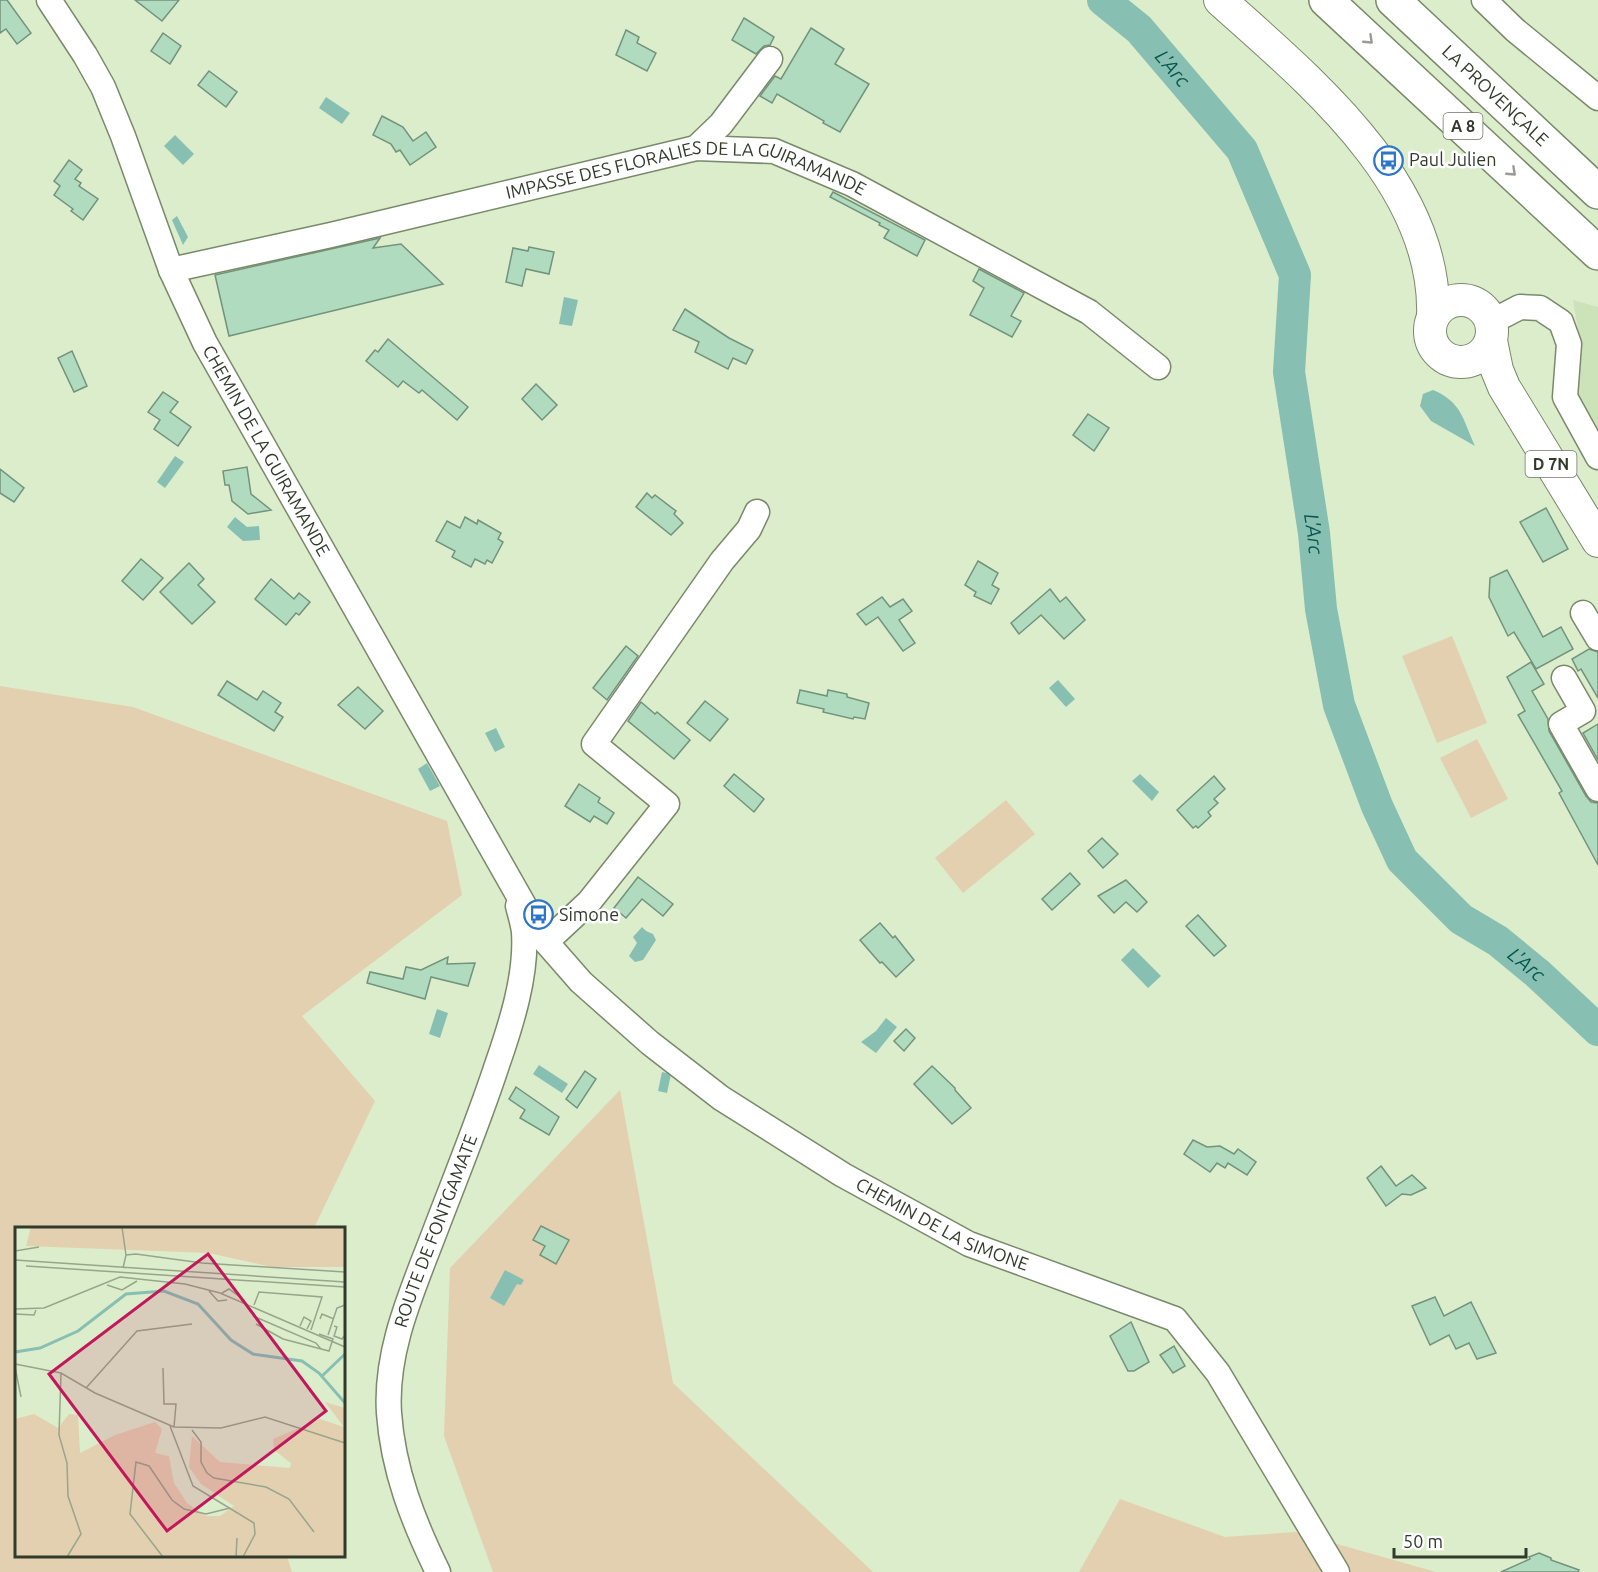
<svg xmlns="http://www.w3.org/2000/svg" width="1598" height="1572" viewBox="0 0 1598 1572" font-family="Ubuntu,sans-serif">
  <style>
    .built { fill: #cce2b9 }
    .green { fill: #e3d0b0 }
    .water { fill: #88bfb3 }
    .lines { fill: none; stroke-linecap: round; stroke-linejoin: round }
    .river { stroke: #88bfb3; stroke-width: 32 }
    .building { fill: #b1dbbe; stroke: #72937c; stroke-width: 1.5 }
    .minor-casing { stroke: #79896a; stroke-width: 27 }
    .major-casing { stroke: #79896a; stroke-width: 34 }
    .highway-casing { stroke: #79896a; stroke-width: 36 }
    .minor { stroke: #fff; stroke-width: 24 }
    .major { stroke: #fff; stroke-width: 32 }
    .highway { stroke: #fff; stroke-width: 33 }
    .oneway { stroke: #999c96 }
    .labels { text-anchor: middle; stroke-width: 5; stroke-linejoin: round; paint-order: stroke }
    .shield { fill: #fff; stroke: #70756b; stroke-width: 1.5 }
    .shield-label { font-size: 16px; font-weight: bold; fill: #333a2c }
    .street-label { font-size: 18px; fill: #333a2c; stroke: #fff }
    .poi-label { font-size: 18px; fill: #333a2c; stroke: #fff; text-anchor: start }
    .water-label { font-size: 20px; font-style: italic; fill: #0a584d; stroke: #fff }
    .inset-river { fill: none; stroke: #88bfb3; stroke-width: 3 }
    .inset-road { fill: none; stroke: #98a58b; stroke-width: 1.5 }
    .view { fill: #c2185b; fill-opacity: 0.15; stroke: #c2185b; stroke-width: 3 }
    .inset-edge { fill: none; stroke: #333a2c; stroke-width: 3 }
  </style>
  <rect width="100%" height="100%" fill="#dbedcb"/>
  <polygon class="built" points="1573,300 1598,307 1598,443 1570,387 1578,329"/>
  <g class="green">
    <polygon points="1452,636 1487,723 1437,743 1402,656"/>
    <polygon points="0,686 133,707 447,821 462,895 302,1016 375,1101 314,1228 16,1228 16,1556 287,1556 292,1572 0,1572"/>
    <polygon points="1477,739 1508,799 1471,818 1440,758"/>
    <polygon points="1006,800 1035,834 963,893 935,858"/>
    <polygon points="620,1090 673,1383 873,1572 493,1572 444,1436 450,1268"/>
    <polygon points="1120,1499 1225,1537 1295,1532 1436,1572 1079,1572"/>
  </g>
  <g class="water">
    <polygon points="326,97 350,113 342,124 319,108"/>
    <polygon points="175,135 194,154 183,165 164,146"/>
    <polygon points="177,216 188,237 183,245 172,220"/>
    <polygon points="564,297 578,300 572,326 559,324"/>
    <path d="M1433,390C1462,402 1463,420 1475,446L1431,421L1420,406L1423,394Z"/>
    <polygon points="175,456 184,462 165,488 157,482"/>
    <polygon points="235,517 247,527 259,526 260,540 243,541 227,527"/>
    <polygon points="1058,680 1075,699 1066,707 1049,688"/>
    <polygon points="496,728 505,747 495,752 485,733"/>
    <polygon points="427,763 440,786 430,791 418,769"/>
    <polygon points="1140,774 1159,792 1152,801 1132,781"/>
    <polygon points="642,927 646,931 653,934 656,940 643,960 635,962 629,956 637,943 633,937"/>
    <polygon points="1133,948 1161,976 1148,988 1121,960"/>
    <polygon points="437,1009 448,1013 440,1038 429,1034"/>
    <polygon points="886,1018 897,1027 876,1053 861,1042 876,1031"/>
    <polygon points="539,1065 568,1084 562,1093 533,1074"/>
    <polygon points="662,1072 671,1074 667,1093 658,1091"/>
    <polygon points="505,1270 524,1280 521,1285 517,1284 504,1306 490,1298"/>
  </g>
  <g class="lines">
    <path class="river" id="s1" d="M1103,0L1139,29L1242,150L1295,275L1289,372L1314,533L1321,609L1339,705L1377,806L1402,860L1461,919L1498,941L1537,973L1598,1030"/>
  </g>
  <g class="building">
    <polygon points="0,0 7,0 31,33 17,44 6,29 0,33"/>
    <polygon points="135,0 179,0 162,21"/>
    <polygon points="744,18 774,37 770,45 764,46 756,54 732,40"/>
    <polygon points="811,28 844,49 835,64 869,84 840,132 823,123 824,121 777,94 772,103 760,96 775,76 781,79"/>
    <polygon points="626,30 639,37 637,43 656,53 647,71 616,55"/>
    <polygon points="163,33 181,46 170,64 151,51"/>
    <polygon points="209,71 237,92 226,107 198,85"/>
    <polygon points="382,116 403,127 413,141 426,132 436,147 410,165 400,150 396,152 391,144 373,135"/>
    <polygon points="69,160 82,170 75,179 81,183 79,186 98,199 83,220 71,211 73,209 54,195 60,186 54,181"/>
    <polygon points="833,192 925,240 917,256 884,238 889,230 879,225 880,223 830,197"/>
    <polygon points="380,238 373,248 401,244 443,284 229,336 215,275"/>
    <polygon points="529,247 554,252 549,274 526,269 522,286 506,282 513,248 528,251"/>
    <polygon points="979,269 1024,293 1011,316 1021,321 1012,337 970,315 984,288 973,281"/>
    <polygon points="685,309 729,338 753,350 746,364 733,358 728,369 695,352 699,342 673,330"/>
    <polygon points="388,339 468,407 457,420 422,390 419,393 403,381 398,387 366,361 375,350 378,352"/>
    <polygon points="72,351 87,386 74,392 58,358"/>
    <polygon points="536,384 557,405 542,420 522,399"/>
    <polygon points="163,392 178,402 170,412 191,427 178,446 154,429 160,420 148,412"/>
    <polygon points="1088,414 1109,428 1094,451 1073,435"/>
    <polygon points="247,467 251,494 271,510 248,514 232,501 229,485 225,485 223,471"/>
    <polygon points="0,469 24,488 14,502 0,493"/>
    <polygon points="647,493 652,498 655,495 676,511 674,514 683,523 671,535 636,507"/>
    <polygon points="1546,508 1568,549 1543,562 1520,522"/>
    <polygon points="465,517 477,524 478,520 501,533 498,539 503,542 492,563 487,560 485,564 475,559 471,567 452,557 455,551 436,541 447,521 460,528"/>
    <polygon points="141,559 163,578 143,600 122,581"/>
    <polygon points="978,561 998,573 992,585 999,589 991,604 974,596 976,592 965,585"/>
    <polygon points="189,563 204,579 198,585 215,602 192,624 160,592"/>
    <polygon points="1507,570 1543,637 1561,627 1573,649 1536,669 1514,632 1508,636 1489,597 1490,578"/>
    <polygon points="271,579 294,599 299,593 310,602 299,615 296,613 286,625 255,599"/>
    <polygon points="1050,589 1060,602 1066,597 1085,620 1064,639 1041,615 1019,634 1011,623"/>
    <polygon points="882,597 890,607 903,599 912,611 899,620 915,643 903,651 878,617 866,625 857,614"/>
    <polygon points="626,646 638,656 607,700 593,688"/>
    <polygon points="1589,649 1598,652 1598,698 1581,669 1578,671 1572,659"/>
    <polygon points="1531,662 1544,684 1532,691 1548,719 1549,731 1586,796 1591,802 1598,803 1598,865 1559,793 1562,791 1518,715 1525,711 1507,677"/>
    <polygon points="227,681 257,700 263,691 281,703 275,712 283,717 274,731 218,695"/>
    <polygon points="358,687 383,711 365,729 338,705"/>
    <polygon points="800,690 827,696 828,690 847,694 847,697 869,703 865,719 854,717 853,719 823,712 824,709 797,703"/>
    <polygon points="705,701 728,719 710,741 687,723"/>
    <polygon points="641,702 655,714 657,712 690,740 674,759 628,721"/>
    <polygon points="1598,724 1598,760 1583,733"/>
    <polygon points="734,774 764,799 754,812 724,786"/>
    <polygon points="1214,776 1225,789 1214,799 1218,803 1208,812 1211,816 1198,828 1196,826 1193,828 1177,810"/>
    <polygon points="579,784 600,798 598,802 614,813 607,824 594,816 590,822 565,806"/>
    <polygon points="1102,838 1118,854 1103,868 1088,851"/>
    <polygon points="1070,873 1080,884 1052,910 1042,899"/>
    <polygon points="638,877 673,904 663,916 642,899 626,918 614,908"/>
    <polygon points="1126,880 1147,902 1137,912 1126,902 1114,913 1098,896"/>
    <polygon points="1198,915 1226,946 1214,956 1186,926"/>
    <polygon points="880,923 893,938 895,936 914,960 896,977 882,962 880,963 860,940"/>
    <polygon points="448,957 447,964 475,963 468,986 431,977 425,999 367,983 370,972 403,979 406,967 421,970"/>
    <polygon points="906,1029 915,1038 904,1051 894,1041"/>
    <polygon points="932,1066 955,1088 955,1090 971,1108 952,1124 914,1084"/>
    <polygon points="585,1071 596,1079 577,1108 566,1099"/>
    <polygon points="516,1087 559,1117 549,1135 520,1118 525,1110 509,1099"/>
    <polygon points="1193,1140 1207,1147 1220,1146 1234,1154 1238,1149 1256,1162 1247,1175 1228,1163 1225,1168 1217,1163 1210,1172 1184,1154"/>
    <polygon points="1381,1166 1396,1186 1412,1175 1426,1188 1411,1195 1402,1194 1386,1206 1367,1178"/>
    <polygon points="541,1226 569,1240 556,1264 540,1255 545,1246 533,1240"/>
    <polygon points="1435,1297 1444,1316 1471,1302 1496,1353 1477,1359 1469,1343 1456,1349 1449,1335 1430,1345 1412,1306"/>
    <polygon points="1131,1322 1149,1362 1134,1371 1128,1371 1110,1336"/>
    <polygon points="1174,1346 1185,1366 1173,1373 1160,1355"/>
    <polygon points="1539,1553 1551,1558 1551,1560 1579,1570 1578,1572 1501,1572 1530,1559 1529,1557"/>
  </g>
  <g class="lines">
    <defs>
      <g id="minor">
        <path id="s2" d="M49,0L85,55L103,87L123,136L171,270L205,343L534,923L546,942L581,982L650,1043L721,1098L843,1175L969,1244L1175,1319L1218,1373L1337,1572"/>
        <polyline points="1484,0 1515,30 1598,98"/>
        <polyline points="696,148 721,124 770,59"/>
        <path id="s3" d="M171,270L331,235L696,148L774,151L852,184L1089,312L1158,367"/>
        <polyline points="1491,322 1520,307 1540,308 1561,322 1569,344 1565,397 1598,457"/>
        <polyline points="1583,613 1598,638"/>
        <polyline points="1564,678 1583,711 1561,724 1598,789"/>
        <polyline points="546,942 589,902 667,804 594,744 722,561 749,529 757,512"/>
        <path id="s4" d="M438,1572C413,1521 393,1470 389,1413C385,1352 411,1294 432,1239C454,1181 478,1123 497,1065C511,1025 527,975 524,932C523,923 520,914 518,906"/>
      </g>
      <g id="major">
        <path d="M1220,0C1309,80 1438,184 1433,317"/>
        <circle cx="1461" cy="331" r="31"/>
        <polyline points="1491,341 1497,370 1504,387 1598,541"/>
      </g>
      <g id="highway">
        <polyline points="1326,0 1598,253"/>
        <path id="s5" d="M1393,0L1598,192"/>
      </g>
    </defs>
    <use href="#minor" class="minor-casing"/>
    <use href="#major" class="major-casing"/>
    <use href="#highway" class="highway-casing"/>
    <use href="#minor" class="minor"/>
    <use href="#major" class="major"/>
    <use href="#highway" class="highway"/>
  </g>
  <defs><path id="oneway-chevron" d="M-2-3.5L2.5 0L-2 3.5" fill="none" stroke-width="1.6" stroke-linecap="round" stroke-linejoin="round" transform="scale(1.5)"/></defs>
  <g class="oneway">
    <use href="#oneway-chevron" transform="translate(1369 40) rotate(43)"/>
    <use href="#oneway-chevron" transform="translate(1512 172) rotate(43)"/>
  </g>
  <defs>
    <symbol id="bus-ring" viewBox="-11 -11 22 22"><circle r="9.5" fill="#fff" stroke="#2d75c6" stroke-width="1.5"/><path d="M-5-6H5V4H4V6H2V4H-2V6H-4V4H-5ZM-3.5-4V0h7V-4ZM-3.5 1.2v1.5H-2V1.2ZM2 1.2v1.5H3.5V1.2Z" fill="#2d75c6"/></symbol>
  </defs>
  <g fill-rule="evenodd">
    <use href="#bus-ring" x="1372" y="144" width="33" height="33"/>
    <use href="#bus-ring" x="522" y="898" width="33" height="33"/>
  </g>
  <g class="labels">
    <g class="shield">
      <rect x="1443.5" y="113" width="39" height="26" rx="4.5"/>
      <rect x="1525.5" y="451" width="51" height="26" rx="4.5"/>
    </g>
    <g class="shield-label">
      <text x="1463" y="132">A 8</text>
      <text x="1551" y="470">D 7N</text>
    </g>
    <g class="street-label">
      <text dy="6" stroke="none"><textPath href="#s5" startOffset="140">LA PROVENÇALE</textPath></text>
      <text dy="6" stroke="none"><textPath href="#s3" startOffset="530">IMPASSE DES FLORALIES DE LA GUIRAMANDE</textPath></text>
      <text dy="6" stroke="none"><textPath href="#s2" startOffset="502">CHEMIN DE LA GUIRAMANDE</textPath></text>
      <text dy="6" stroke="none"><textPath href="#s2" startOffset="1558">CHEMIN DE LA SIMONE</textPath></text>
      <text dy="6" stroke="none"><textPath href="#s4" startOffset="357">ROUTE DE FONTGAMATE</textPath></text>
    </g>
    <g class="poi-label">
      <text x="1409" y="166">Paul Julien</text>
      <text x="559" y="921">Simone</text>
    </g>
    <g class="water-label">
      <text dy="7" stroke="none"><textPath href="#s1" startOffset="98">L'Arc</textPath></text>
      <text dy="7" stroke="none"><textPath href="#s1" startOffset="602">L'Arc</textPath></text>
      <text dy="7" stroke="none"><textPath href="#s1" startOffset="1106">L'Arc</textPath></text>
    </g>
  </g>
  <g transform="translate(15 1227)">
    <rect width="330" height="330" fill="#dbedcb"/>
    <path d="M16,0H330V40H257L194,26L11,19ZM310,175L330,181V330H0V192L19,187L43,201L54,187L63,188L65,226L100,208L140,195L147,202L140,226L154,229L159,256L172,276L191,289H205L219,279L186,257L174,240L177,209L205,235L275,241L276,236L259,223L258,212L305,192L329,200Z" fill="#e3d0b0"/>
    <path class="inset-river" d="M0,125L25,121L63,104L111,67L149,64L183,77L216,113L238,127L287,134L304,146L330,176M307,149L330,127"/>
    <path class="inset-road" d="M107,0L111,28M0,24L24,20M0,33L330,55M11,39L330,60M108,41L111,28L121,27L187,36L330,45M92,58L107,63L122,54M194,64L203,74L212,73M207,66L214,62L229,73M239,78L244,65L307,70L296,103M0,82L29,81L105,50L170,57L205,66L330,120M0,87L19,88L21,83M238,89L301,116L306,122M305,92L307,87L319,92M241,97L268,112L314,124L318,112L304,107M285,99L289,90L296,94L292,102M319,99L322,100L319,109L327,112L330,108M313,108L322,81L330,78M0,137L46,146L80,166L159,200L206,201L250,190L330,216M0,140L6,170M148,141L149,177H161L159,200M46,146L44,208L52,236L53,269L66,307L52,330M71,161L122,104L177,97M155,199L178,259L239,296L240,307L228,330M177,203L186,215V235L192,246L199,251L251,260L274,272L299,305M148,330L115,287L121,235L134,239L157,273L169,282L191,287L215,281M221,330L222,311"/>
    <path class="view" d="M193,27L311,184L152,304L34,147Z"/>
    <rect width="330" height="330" class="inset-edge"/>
  </g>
  <path d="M1394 1548v9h132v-9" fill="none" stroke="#333a2c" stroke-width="3"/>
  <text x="1403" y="1548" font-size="18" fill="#333a2c" stroke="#ffffff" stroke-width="4.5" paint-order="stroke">50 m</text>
</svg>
